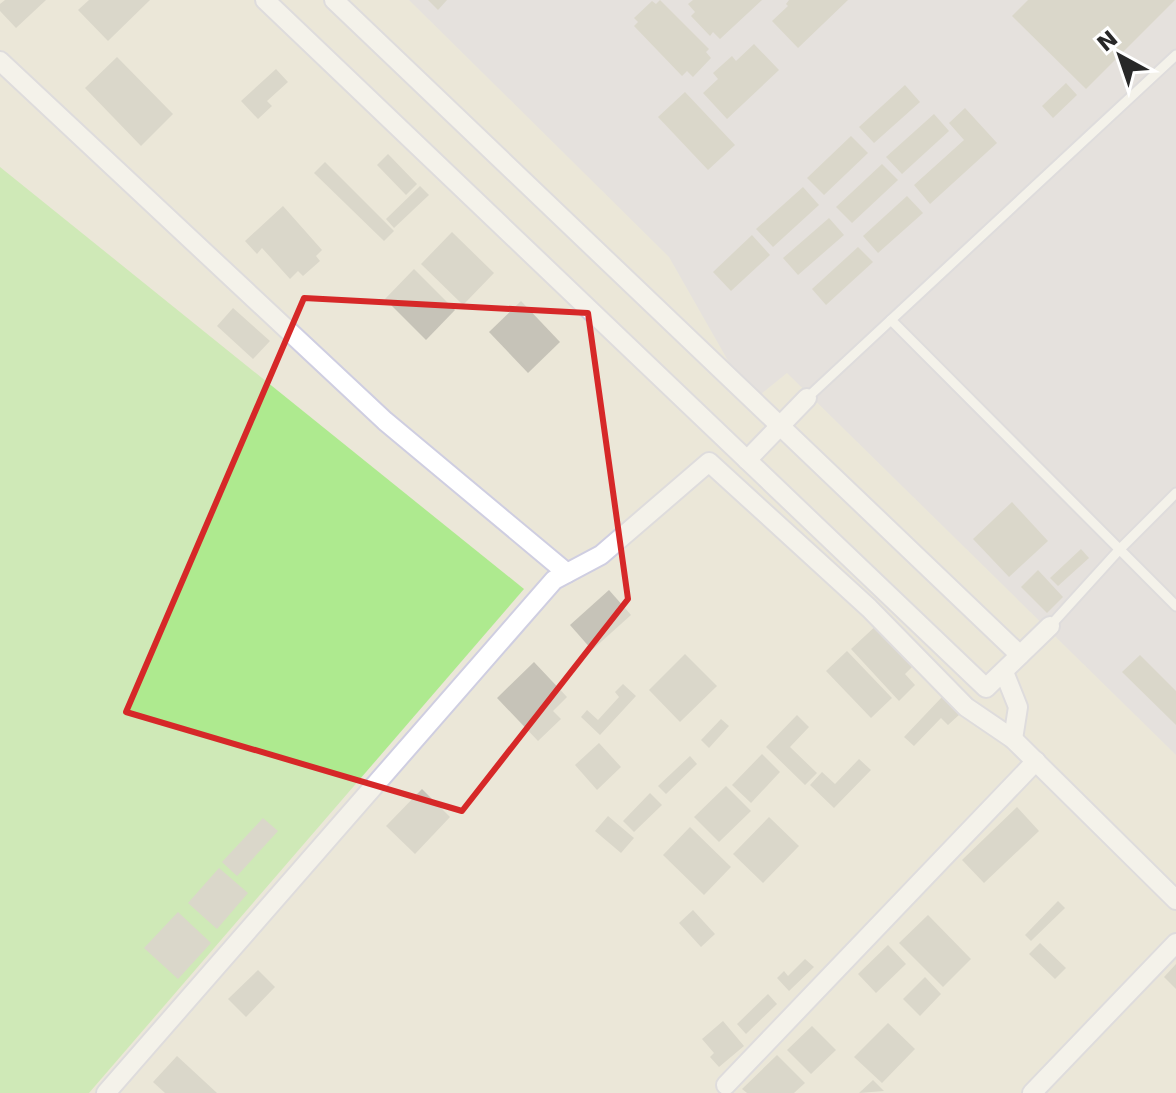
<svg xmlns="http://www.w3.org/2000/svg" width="1176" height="1093" viewBox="0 0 1176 1093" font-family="'DejaVu Sans',sans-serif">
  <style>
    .industrial { fill: #dedae2 }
    .pitch { fill: #aeea8f }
    .building { fill: #c6c3b8 }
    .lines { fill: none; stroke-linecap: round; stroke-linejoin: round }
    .service-casing { stroke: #cfcee1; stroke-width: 13 }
    .minor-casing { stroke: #cfcee1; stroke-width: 22 }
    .service { stroke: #fff; stroke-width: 9 }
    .minor { stroke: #fff; stroke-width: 18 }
    .marked { fill: none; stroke: #d62828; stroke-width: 6; stroke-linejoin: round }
  </style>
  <rect width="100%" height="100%" fill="#ebe7d8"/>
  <polygon class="industrial" points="409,0 1176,0 1176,755 787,373 761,394 731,366 669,257"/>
  <polygon class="pitch" points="0,167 524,589 89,1093 0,1093"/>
  <g class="building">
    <polygon points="5,0 46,0 16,28 0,11 0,4"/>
    <polygon points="89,0 150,0 108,41 78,10"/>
    <polygon points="428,0 447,0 438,10"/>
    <polygon points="660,0 709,49 706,52 711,58 693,77 687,71 682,76 634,26 638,22 634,18 652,1 656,4"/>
    <polygon points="693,0 762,0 720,39 713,32 710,36 691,16 695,12 688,4"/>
    <polygon points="789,0 848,0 798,48 772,21 788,6 786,4"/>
    <polygon points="1028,0 1175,0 1086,89 1012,16"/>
    <polygon points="754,44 779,70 727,119 703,93 718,79 713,73 732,56 736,61"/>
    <polygon points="117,57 173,114 141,146 85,88"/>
    <polygon points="276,69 288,82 267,101 272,106 258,119 241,101"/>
    <polygon points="1066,83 1077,95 1053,118 1042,106"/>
    <polygon points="905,85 920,102 874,143 859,127"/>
    <polygon points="685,92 735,145 708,170 658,117"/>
    <polygon points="965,108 997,143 930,204 914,185 964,140 949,123"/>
    <polygon points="934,114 949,131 902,174 886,157"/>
    <polygon points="851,136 868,153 824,195 807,178"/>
    <polygon points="388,154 417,184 406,195 377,165"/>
    <polygon points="325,162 394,231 384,241 314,173"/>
    <polygon points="882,164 898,180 852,223 836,207"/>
    <polygon points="420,186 429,195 394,228 386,219"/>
    <polygon points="803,187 819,205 773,247 756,229"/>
    <polygon points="907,196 923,213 878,253 863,236"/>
    <polygon points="283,206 322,250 316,256 320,261 303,276 298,271 290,279 262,248 257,254 245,241"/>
    <polygon points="829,218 844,235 798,275 783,258"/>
    <polygon points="452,232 494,273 463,305 421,264"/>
    <polygon points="752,235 770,255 731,291 713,272"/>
    <polygon points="858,247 873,262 826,305 812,289"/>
    <polygon points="414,269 455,310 426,340 385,299"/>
    <polygon points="521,301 560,342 528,373 489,332"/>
    <polygon points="233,308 270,341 253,359 217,326"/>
    <polygon points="1012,502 1048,541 1009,577 973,539"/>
    <polygon points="1081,549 1089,558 1058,586 1050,578"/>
    <polygon points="1038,570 1063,597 1047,613 1021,587"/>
    <polygon points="609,590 631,615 592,650 570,625"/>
    <polygon points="880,622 917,662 905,674 915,685 899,701 851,649"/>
    <polygon points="847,651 892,698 871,718 826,671"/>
    <polygon points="685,654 717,686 680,722 649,690"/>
    <polygon points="1140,655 1176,691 1176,725 1122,672"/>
    <polygon points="534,662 567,697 553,711 561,719 538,741 497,698"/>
    <polygon points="623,684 636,696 600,735 581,717 587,710 598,720 619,697 615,692"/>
    <polygon points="942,697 960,714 948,725 941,718 914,746 904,737"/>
    <polygon points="797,715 809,727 790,747 817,773 805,785 766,747"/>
    <polygon points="721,719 729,726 709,748 701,740"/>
    <polygon points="599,743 621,767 597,790 575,765"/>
    <polygon points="762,754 780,772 751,803 732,785"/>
    <polygon points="690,756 697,764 666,794 658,786"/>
    <polygon points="859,759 871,770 834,808 810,785 822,772 835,784"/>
    <polygon points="726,786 751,811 719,842 694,817"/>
    <polygon points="422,789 450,817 415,854 386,826"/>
    <polygon points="650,793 662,805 634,832 623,821"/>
    <polygon points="1017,807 1039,831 984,883 962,860"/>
    <polygon points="608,816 634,838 621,853 595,831"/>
    <polygon points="769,817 799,846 763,883 733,854"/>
    <polygon points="263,818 278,831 237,876 222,862"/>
    <polygon points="690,827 731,867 704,895 663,855"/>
    <polygon points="219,868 248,893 217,929 188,903"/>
    <polygon points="1058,901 1065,908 1031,941 1025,935"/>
    <polygon points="693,910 715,934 701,947 679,923"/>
    <polygon points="178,912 211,943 178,979 144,948"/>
    <polygon points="928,915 971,959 943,987 899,943"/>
    <polygon points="1040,943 1066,968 1055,979 1029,954"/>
    <polygon points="888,945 906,964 876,993 858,974"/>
    <polygon points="805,959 814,967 789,991 777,978 784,971 788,976"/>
    <polygon points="1176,964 1176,989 1164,977"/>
    <polygon points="258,970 275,987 246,1017 228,999"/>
    <polygon points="925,977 941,994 920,1016 903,999"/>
    <polygon points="768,994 777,1004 746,1034 737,1024"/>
    <polygon points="723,1021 744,1046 719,1067 710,1057 714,1053 702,1039"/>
    <polygon points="888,1023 915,1049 882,1083 854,1057"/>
    <polygon points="812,1026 836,1050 811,1074 787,1050"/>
    <polygon points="777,1055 805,1083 794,1093 747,1093 742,1089"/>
    <polygon points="177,1056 217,1093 165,1093 153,1082"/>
    <polygon points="873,1080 884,1091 859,1093"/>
  </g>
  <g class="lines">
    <defs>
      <g id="service">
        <polyline points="891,320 1176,606"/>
        <polyline points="807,398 1176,55"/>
        <polyline points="1050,626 1119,550 1176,493"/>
      </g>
      <g id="minor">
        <polyline points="265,0 986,688 1050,626"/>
        <polyline points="334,0 1020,655"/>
        <polyline points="0,61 385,421 567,573"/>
        <polyline points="747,460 807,398"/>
        <polyline points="1004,672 1018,707 1013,739"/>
        <polyline points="726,1085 1036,761"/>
        <polyline points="106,1093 554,580 601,555 709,462 869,608 966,707 1013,739 1176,900"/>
        <polyline points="1032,1093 1176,943"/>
      </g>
    </defs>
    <use href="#service" class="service-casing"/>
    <use href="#minor" class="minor-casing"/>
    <use href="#service" class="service"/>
    <use href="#minor" class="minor"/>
  </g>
  <path d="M0 0H1176V1093H0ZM304,298L588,313L628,599L462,811L126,712Z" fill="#ebe7d8" fill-opacity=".55" fill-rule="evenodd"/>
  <path class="marked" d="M304,298L588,313L628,599L462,811L126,712Z"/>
  <g transform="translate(1120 56) rotate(320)" stroke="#ffffff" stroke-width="6" paint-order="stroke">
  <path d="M0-6L14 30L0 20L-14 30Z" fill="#282828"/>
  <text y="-12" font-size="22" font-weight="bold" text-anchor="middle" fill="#282828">N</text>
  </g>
</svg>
